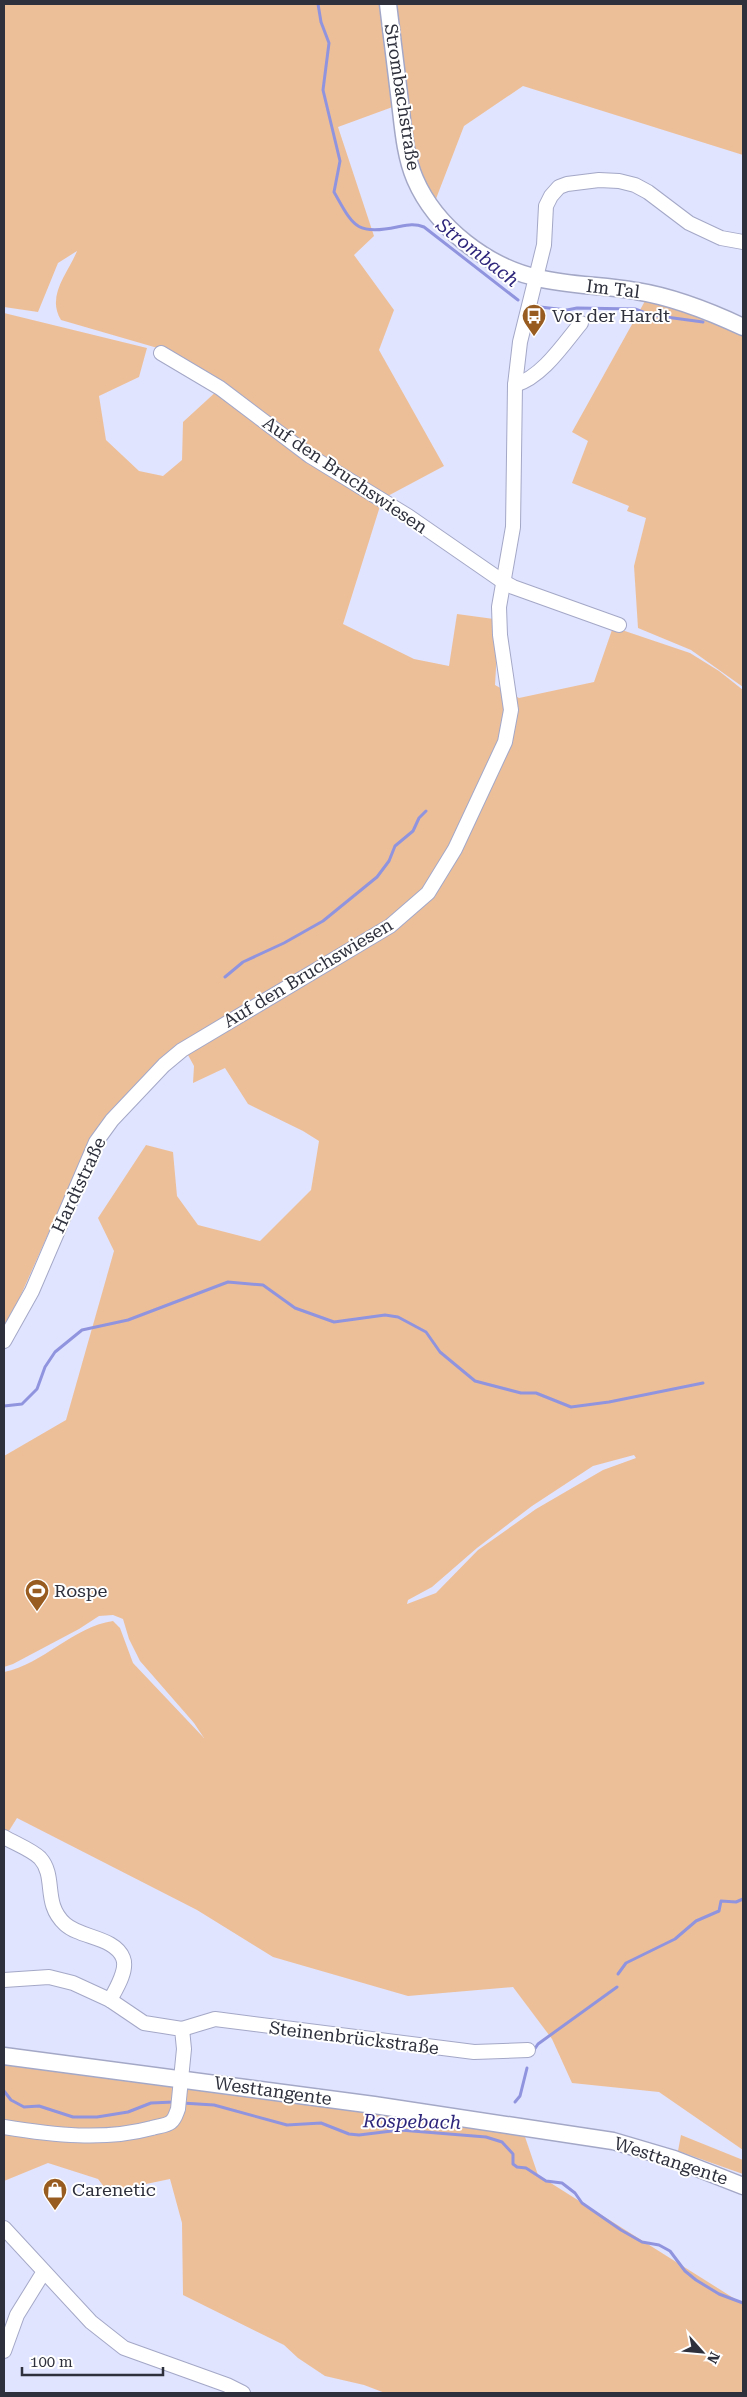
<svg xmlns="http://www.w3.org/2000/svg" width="747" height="2397" viewBox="0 0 747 2397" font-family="'Roboto Serif',serif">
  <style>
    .green { fill: #edbf99; fill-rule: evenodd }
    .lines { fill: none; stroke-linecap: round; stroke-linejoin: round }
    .stream { stroke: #9094df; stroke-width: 3 }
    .minor-casing { stroke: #a4a8c7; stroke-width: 16 }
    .major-casing { stroke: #a4a8c7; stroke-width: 19 }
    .minor { stroke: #fff; stroke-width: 14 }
    .major { stroke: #fff; stroke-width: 16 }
    .labels { text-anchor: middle; stroke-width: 4; stroke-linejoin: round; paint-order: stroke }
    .street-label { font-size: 18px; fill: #2e303c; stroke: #fff }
    .poi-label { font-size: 18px; fill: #2e303c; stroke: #fff; text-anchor: start }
    .water-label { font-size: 19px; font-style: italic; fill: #2e267b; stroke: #fff }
  </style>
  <rect width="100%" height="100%" fill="#e1e4fe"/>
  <g class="green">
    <path d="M4,4H385L398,105L338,127L374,236L354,255L394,310L379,350L444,466L384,498L161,349L61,320C46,296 68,273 77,251L58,263L38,312L4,307Z"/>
    <polygon points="391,4 743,4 743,155 523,86 464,126 434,204 418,177"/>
    <polygon points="645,301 666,304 743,333 743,687 691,650 638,628 634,566 646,518 627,511 629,506 572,483 588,441 572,432"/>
    <path d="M4,313L147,348L139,377L99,396L106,440L139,471L163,476L182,460L183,422L219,389L381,503L343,624L414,659L449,666L457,614L494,619L497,652L495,685L519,698L594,682L613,627L690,653L719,671L743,690V2150L659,2092L572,2083L552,2039L513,1987L408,1996L273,1957L197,1910L17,1818L7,1834L4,1833V1672C44,1664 72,1627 113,1621L120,1628L133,1663L204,1738L194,1723L140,1661L129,1639L123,1619L113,1615L99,1616L79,1629L13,1664L4,1667V1456L66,1420L114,1251L98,1218L146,1145L173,1152L177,1196L198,1225L260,1241L311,1190L319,1141L303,1131L248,1104L225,1068L193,1083L194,1066L182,1044L95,1133L77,1169L20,1297L4,1326ZM634,1455L636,1458L603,1470L536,1509L478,1550L436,1593L407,1604L408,1600L432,1587L477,1548L532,1506L593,1466Z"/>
    <polygon points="4,2065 98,2077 180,2083 523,2131 538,2175 743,2304 743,2393 385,2393 364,2385 325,2376 298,2358 284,2345 183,2295 182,2223 170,2179 108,2192 98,2179 48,2163 4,2181"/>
    <polygon points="681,2135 743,2160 743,2174 678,2151"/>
  </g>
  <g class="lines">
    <g class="stream">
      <path d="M318,4L321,22L329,43L323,90L340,161L334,192C353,225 355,236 397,227C407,225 414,223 424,227L518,300"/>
      <polyline points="540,307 567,310 577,308 635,309 651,315 703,322"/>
      <polyline points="225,977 243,962 284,943 323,921 377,877 389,861 395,846 413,831 419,818 426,811"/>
      <polyline points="4,1406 22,1404 37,1389 45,1367 55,1352 82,1330 128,1320 228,1282 263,1285 295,1308 334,1322 385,1315 398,1317 426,1332 440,1352 475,1381 521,1393 536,1393 571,1407 609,1402 703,1383"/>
      <polyline points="618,1974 626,1963 675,1939 696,1921 719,1911 721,1901 736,1902 743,1899"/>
      <polyline points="534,2050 538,2044 617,1987"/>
      <polyline points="4,2091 11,2100 24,2107 39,2106 73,2117 97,2117 128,2112 151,2103 174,2102"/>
      <polyline points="515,2102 520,2096 527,2068"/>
      <polyline points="182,2103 214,2105 287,2125 321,2123 349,2134 359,2135 400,2130 486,2137 502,2142 513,2154 513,2164 517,2167 526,2168 546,2181 562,2183 575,2193 582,2203 621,2230 642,2242 659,2245 670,2251 685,2271 696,2280 719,2294 743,2303"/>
    </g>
    <defs>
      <g id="minor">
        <polyline points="161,353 220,388 310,456 408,516 502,581 513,587 619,625"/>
        <path d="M515,385C542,377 563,345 581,323"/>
        <polyline points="4,1341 32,1291 96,1142 112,1120 164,1065 182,1050 390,926 428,893 455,849 505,742 511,710 500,635 499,607 513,527 515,385 520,342 544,245 546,206 551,196 559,187 567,184 599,180 619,181 635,185 648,192 689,223 721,238 743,242"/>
        <path d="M4,1837C14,1843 32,1850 40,1858C57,1877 42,1903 65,1924C80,1938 115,1937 123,1958C128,1970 116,1989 110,2000"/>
        <path d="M4,1980L49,1977L73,1983L110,2000L144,2023L182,2029L184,2049L178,2109C176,2114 175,2119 171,2122C166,2126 158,2126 152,2128C104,2141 53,2135 4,2127"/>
        <polyline points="182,2029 215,2019 474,2052 528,2050"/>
        <polyline points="4,2228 91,2322 124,2348 227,2385 243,2393"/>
        <polyline points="4,2351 17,2315 43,2273"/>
      </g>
      <g id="major">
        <path d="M388,4C392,36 396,69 400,102C403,127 405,156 415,179C436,228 488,267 538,278C570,286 604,285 636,291C674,297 709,311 743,327"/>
        <polyline points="4,2056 374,2105 613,2141 674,2159 743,2186"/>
      </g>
    </defs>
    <use href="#minor" class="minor-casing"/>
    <use href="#major" class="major-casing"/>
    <use href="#minor" class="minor"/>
    <use href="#major" class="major"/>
  </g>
  <defs>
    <symbol id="bus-pin" viewBox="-11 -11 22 30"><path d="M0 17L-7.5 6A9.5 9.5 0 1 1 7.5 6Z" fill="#995c20" stroke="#fff"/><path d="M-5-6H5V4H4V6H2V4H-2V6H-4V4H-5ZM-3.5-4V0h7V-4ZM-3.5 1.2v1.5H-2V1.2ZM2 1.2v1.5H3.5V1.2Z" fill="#fff"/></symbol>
    <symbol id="stadium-pin" viewBox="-11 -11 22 30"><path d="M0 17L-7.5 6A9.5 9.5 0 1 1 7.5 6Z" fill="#995c20" stroke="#fff"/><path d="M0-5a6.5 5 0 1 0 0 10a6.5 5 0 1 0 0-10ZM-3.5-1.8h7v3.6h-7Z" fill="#fff"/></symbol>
    <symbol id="shop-pin" viewBox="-11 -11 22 30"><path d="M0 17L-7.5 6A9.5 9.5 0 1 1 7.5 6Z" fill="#995c20" stroke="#fff"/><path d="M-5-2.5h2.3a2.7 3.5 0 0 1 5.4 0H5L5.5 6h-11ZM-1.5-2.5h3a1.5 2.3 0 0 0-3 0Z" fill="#fff"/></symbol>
  </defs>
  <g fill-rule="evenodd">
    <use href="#bus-pin" x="520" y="302" width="28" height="38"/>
    <use href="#stadium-pin" x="23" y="1577" width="28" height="38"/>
    <use href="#shop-pin" x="41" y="2176" width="28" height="38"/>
  </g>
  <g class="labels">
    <g class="street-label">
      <text transform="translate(402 97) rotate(81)" y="6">Strombachstraße</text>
      <text transform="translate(613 289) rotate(7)" y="6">Im Tal</text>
      <text transform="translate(345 475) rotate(34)" y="6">Auf den Bruchswiesen</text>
      <text transform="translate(308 973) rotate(-31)" y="6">Auf den Bruchswiesen</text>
      <text transform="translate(79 1185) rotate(-65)" y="6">Hardtstraße</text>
      <text transform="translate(354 2038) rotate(7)" y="6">Steinenbrückstraße</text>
      <text transform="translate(273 2091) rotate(8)" y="6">Westtangente</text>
      <text transform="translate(671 2161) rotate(18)" y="6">Westtangente</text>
    </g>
    <g class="poi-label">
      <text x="552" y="322">Vor der Hardt</text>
      <text x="54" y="1597">Rospe</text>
      <text x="72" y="2196">Carenetic</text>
    </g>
    <g class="water-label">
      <text transform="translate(478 252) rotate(38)" y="7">Strombach</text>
      <text transform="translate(412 2121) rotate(1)" y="7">Rospebach</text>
    </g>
  </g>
  <rect width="747" height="2397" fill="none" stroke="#2e303c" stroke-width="10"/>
  <g transform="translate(702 2352) rotate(117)" stroke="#ffffff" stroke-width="4" paint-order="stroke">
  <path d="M0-4L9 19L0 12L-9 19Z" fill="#2e303c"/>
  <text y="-8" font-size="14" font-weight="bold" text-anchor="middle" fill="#2e303c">N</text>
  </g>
  <path d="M22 2367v8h141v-8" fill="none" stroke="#2e303c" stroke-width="2.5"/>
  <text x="30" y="2367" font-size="15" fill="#2e303c" stroke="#ffffff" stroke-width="4" paint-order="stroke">100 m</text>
</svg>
